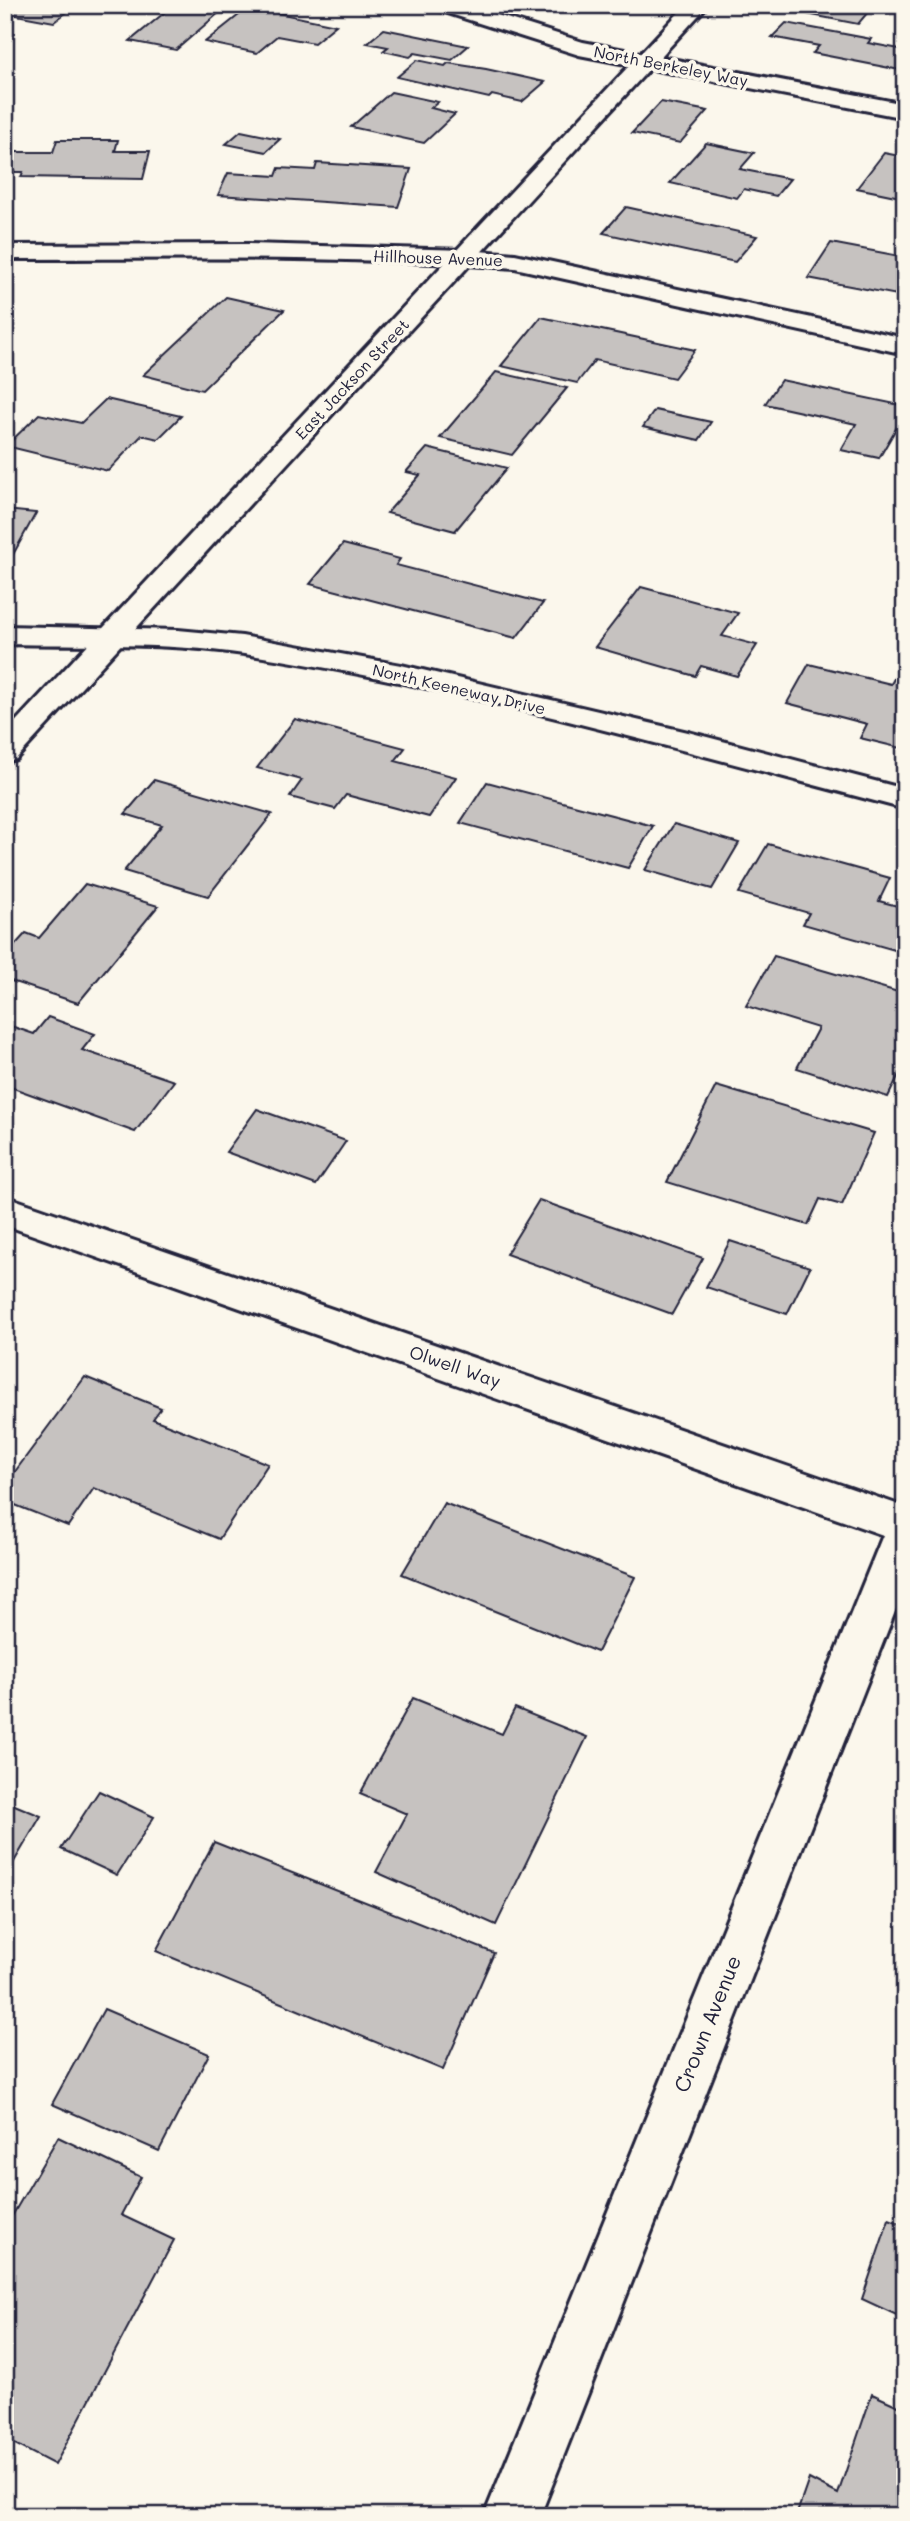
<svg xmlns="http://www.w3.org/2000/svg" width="910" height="2521" viewBox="0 0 910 2521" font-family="Mali,sans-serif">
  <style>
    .building { fill: #c6c2c0; stroke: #22223b; stroke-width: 2 }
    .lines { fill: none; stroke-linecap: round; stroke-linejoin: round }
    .minor-casing { stroke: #22223b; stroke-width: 6 }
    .tertiary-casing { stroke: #22223b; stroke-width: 6 }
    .minor { fill: #fbf7ec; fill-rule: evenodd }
    .tertiary { fill: #fbf7ec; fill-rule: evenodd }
    .labels { text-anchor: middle; stroke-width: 7; stroke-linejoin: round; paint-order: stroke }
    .far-street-label { font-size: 16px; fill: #22223b; stroke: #fbf7ec }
    .street-label { font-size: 18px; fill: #22223b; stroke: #fbf7ec }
    .near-street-label { font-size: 21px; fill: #22223b; stroke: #fbf7ec }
  </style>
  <rect width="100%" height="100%" fill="#fbf7ec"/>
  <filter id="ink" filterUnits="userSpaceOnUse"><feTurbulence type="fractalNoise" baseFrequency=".0143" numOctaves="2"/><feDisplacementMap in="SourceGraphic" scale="14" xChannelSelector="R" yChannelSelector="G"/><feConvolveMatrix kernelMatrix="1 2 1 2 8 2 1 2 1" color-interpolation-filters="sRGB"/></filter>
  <g filter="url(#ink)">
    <g class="building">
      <polygon points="15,5 76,5 54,22 5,13"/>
      <polygon points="132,5 228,5 176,50 130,41 164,13"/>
      <polygon points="809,5 874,5 858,24 802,13"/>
      <polygon points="249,7 336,25 314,43 277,36 257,53 205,42"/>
      <polygon points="786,23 871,39 868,43 905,50 905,71 813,53 819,46 772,37"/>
      <polygon points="384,29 468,46 452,60 415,53 410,57 383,51 388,47 367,43"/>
      <polygon points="417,60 445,66 448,63 486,69 545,82 522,102 492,95 489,98 397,77"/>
      <polygon points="391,92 438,102 431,108 455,114 424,143 351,127"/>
      <polygon points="661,102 708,111 680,143 632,133"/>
      <polygon points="241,131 280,139 266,152 226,144"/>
      <polygon points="57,140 118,140 115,151 150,151 143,179 21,177 23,172 5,172 5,152 53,152"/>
      <polygon points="706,143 754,153 740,169 790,179 776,196 744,189 737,198 670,183"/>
      <polygon points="884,153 905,157 905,198 857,188"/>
      <polygon points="317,163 411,169 398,207 218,195 228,173 276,176 279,168 315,170"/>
      <polygon points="626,207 757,236 735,262 603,233"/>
      <polygon points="831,243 905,257 905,290 900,290 897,295 808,278"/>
      <polygon points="226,297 284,310 202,390 143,375"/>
      <polygon points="541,317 695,350 674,378 595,360 577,383 501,366"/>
      <polygon points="496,372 567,388 512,455 440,438"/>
      <polygon points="781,380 905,406 905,413 879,458 841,450 856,424 765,404"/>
      <polygon points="106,399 181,416 158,439 142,435 108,471 6,446 39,414 81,423"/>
      <polygon points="655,410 711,422 699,440 643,427"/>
      <polygon points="427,448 507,468 455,531 387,513 420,475 406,472"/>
      <polygon points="5,510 36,513 5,569"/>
      <polygon points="343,544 400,559 396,565 543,603 516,638 310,584"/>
      <polygon points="641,587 738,613 722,636 757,645 737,676 701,666 695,676 595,647"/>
      <polygon points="809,664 891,684 897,673 905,675 905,749 860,738 867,724 787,703"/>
      <polygon points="295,719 405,748 395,761 456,777 429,817 346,795 335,809 290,797 302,780 257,768"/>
      <polygon points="154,780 272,814 208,896 124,871 162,825 125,814"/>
      <polygon points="487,782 653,826 628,868 460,823"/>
      <polygon points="674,824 739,843 712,889 645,870"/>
      <polygon points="768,844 890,878 879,901 905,908 905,953 803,924 809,913 739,893"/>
      <polygon points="85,884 158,906 78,1003 5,979 5,956 26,933 39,938"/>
      <polygon points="774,956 905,994 905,1062 888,1097 797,1068 818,1028 746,1006"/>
      <polygon points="48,1017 95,1034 82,1050 174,1081 135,1132 5,1085 5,1024 34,1034"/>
      <polygon points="716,1086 874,1133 842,1205 820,1199 808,1225 667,1182"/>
      <polygon points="257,1109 346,1141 316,1185 226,1152"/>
      <polygon points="539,1200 703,1258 672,1314 506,1254"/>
      <polygon points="730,1241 810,1267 787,1314 706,1287"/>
      <polygon points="85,1377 161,1408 153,1419 268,1464 219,1539 94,1488 68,1526 5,1501 5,1485"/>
      <polygon points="444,1503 635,1577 597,1652 402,1574"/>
      <polygon points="413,1698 502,1734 515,1708 587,1737 496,1925 376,1872 407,1814 360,1794"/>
      <polygon points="99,1791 154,1817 117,1875 61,1849"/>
      <polygon points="5,1801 41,1816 5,1877"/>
      <polygon points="214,1842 494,1953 443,2070 156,1951"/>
      <polygon points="104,2009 209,2054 159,2151 52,2104"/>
      <polygon points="58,2137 141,2177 121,2215 174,2240 55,2465 5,2439 5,2228"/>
      <polygon points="889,2219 905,2225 905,2319 862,2299"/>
      <polygon points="872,2394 905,2409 905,2516 796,2516 809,2479 838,2494"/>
    </g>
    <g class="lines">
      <defs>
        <g id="minor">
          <polygon points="432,5 465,5 583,42 905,104 905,118 579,55 435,9"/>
          <path d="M249,244L466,250L515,254L905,338V354L515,268C346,255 175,259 5,259V245Z"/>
          <path d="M5,626L178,630L242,636L401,665L688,732L905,789V809C686,752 467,688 244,654C165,642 84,646 5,644Z"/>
          <polygon points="5,1196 905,1507 905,1586 540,2516 484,2516 883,1535 5,1225"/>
        </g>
        <polygon id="tertiary" points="686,5 708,5 16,759 5,762 5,733"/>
      </defs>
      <use href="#minor" class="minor-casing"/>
      <use href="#tertiary" class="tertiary-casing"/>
      <use href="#minor" class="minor"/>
      <use href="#tertiary" class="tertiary"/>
    </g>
  </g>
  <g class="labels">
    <g class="far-street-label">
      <text transform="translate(671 66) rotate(11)" y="6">North Berkeley Way</text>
      <text transform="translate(438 258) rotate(2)" y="6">Hillhouse Avenue</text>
      <text transform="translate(352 379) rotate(-47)" y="6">East Jackson Street</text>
      <text transform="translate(459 689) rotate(13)" y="6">North Keeneway Drive</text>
    </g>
    <g class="street-label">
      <text transform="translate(455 1367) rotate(19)" y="6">Olwell Way</text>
    </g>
    <g class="near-street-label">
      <text transform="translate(708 2024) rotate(-68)" y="7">Crown Avenue</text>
    </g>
  </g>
  <rect width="910" height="2521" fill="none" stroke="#fbf7ec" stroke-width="28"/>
  <rect x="14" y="14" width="882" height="2493" fill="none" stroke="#22223b" stroke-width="2.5" filter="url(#ink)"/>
</svg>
